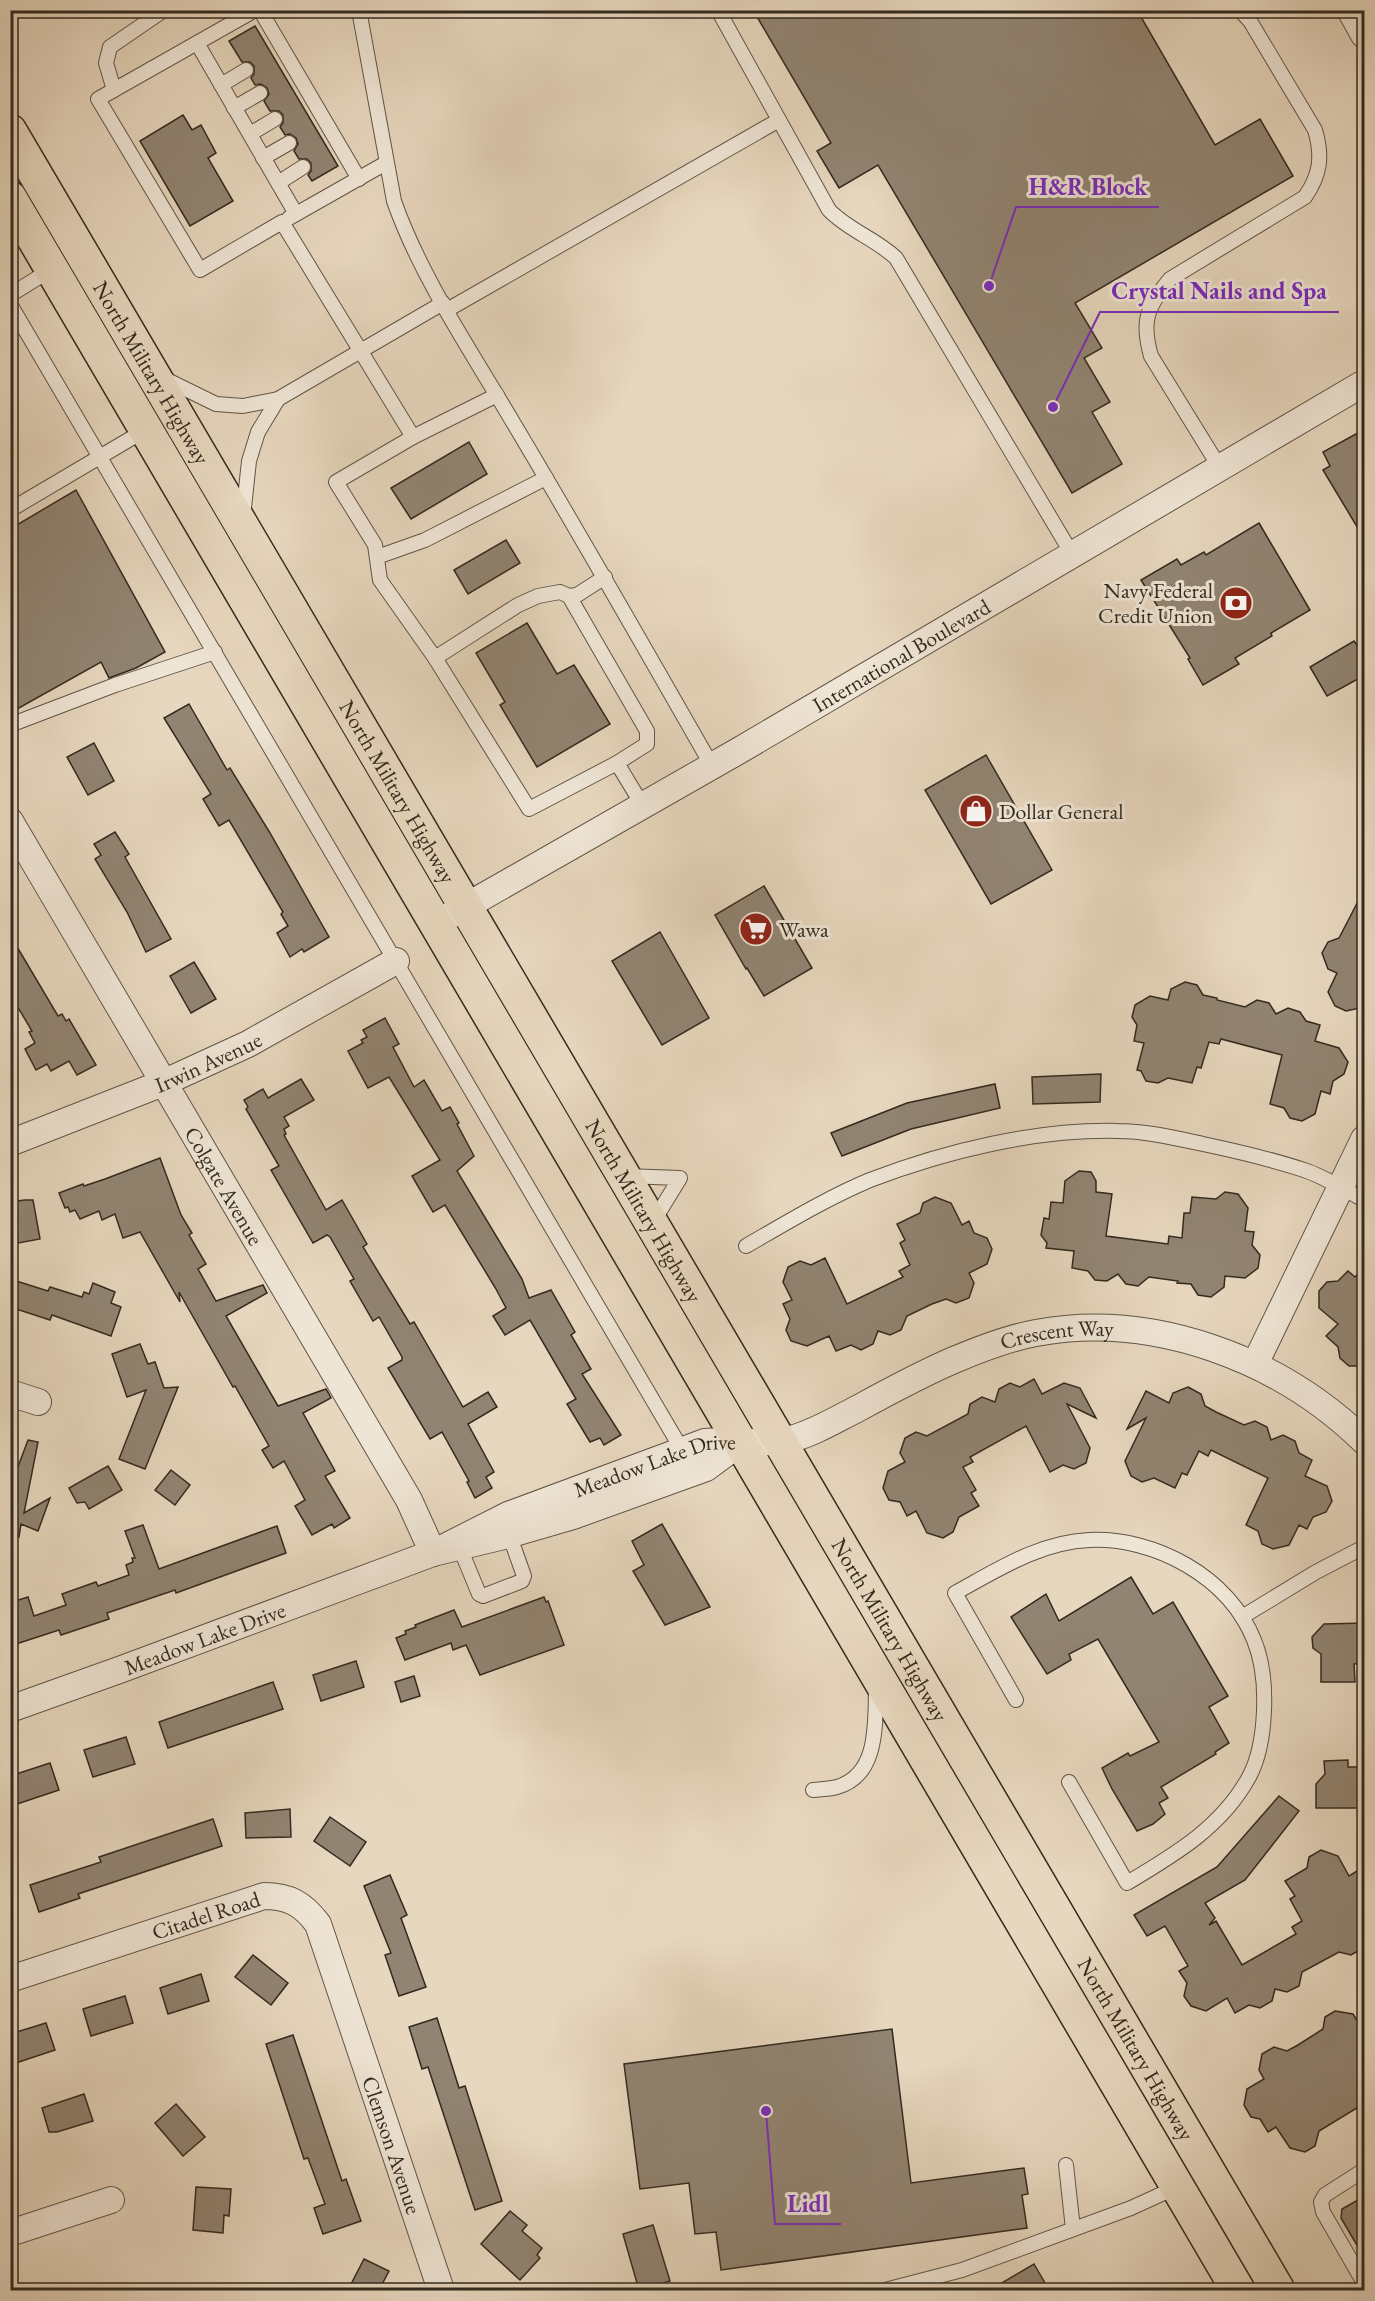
<svg xmlns="http://www.w3.org/2000/svg" width="1375" height="2301" viewBox="0 0 1375 2301" font-family="'EB Garamond',serif">
  <style>
    .building { fill: #918472; stroke: #332a1f; stroke-width: 1.5 }
    .lines { fill: none; stroke-linecap: round; stroke-linejoin: round }
    .lane-casing { stroke: #605547; stroke-width: 16 }
    .street-casing { stroke: #605547; stroke-width: 28 }
    .primary-casing { stroke: #332a1f; stroke-width: 36 }
    .lane { stroke: #efe5d5; stroke-width: 14 }
    .street { stroke: #efe5d5; stroke-width: 26 }
    .primary { stroke: #e7d7be; stroke-width: 33 }
    .labels { text-anchor: middle; stroke-width: 6; stroke-linejoin: round; paint-order: stroke }
    .street-label { font-size: 22px; fill: #332a1f; stroke: #efe5d5 }
    .poi-label { font-size: 22px; fill: #332a1f; stroke: #efe5d5; text-anchor: start }
    .leader { fill: none; stroke: #7b2cbf; stroke-width: 2 }
    .callout-dot { fill: #7b2cbf; stroke: #efe5d5; stroke-width: 2 }
    .callout-label { font-size: 24px; text-anchor: middle; font-weight: bold; fill: #7b2cbf; stroke: #efe5d5; stroke-width: 6; stroke-linejoin: round; paint-order: stroke }
  </style>
  <rect width="100%" height="100%" fill="#e7d7be"/>
  <filter id="stains"><feTurbulence type="fractalNoise" baseFrequency=".00333" numOctaves="4"/><feColorMatrix values="0 0 0 0 .2 0 0 0 0 .09 0 0 0 0 .02 0 0 0 .5 -.17"/></filter>
  <radialGradient id="worn" r=".72"><stop offset=".6" stop-color="#630" stop-opacity="0"/><stop offset="1" stop-color="#630" stop-opacity=".3"/></radialGradient>
  <g class="building">
    <polygon points="753,10 1137,10 1215,145 1260,119 1293,176 1075,303 1102,348 1084,358 1110,402 1092,412 1122,464 1072,493 878,165 839,188 817,151 831,143"/>
    <polygon points="255,26 338,166 312,181 308,175 311,171 311,163 307,159 299,159 294,151 298,144 296,138 290,134 285,135 280,127 283,123 283,115 279,111 270,111 264,101 269,94 267,88 261,84 255,85 251,78 254,74 254,66 250,62 242,62 229,41"/>
    <polygon points="183,115 192,130 201,125 216,153 208,158 233,201 190,226 140,141"/>
    <polygon points="1365,429 1365,540 1323,470 1330,466 1323,452"/>
    <polygon points="469,442 487,474 411,519 391,488"/>
    <polygon points="76,490 165,652 136,668 109,678 101,662 10,713 10,529"/>
    <polygon points="1259,523 1310,610 1271,633 1272,636 1235,658 1239,664 1203,685 1188,659 1190,658 1141,580 1177,559 1181,565 1204,552 1206,555"/>
    <polygon points="506,540 520,563 468,594 454,570"/>
    <polygon points="527,623 557,674 574,665 610,724 537,767 500,705 505,702 476,653"/>
    <polygon points="1354,641 1365,656 1365,675 1327,696 1310,667"/>
    <polygon points="189,704 227,770 230,768 270,833 329,937 304,952 302,949 290,957 277,933 288,926 281,914 283,912 229,820 219,826 203,799 211,794 164,718"/>
    <polygon points="94,743 114,781 88,795 67,757"/>
    <polygon points="986,755 1052,870 991,904 925,790"/>
    <polygon points="115,832 129,854 125,857 171,939 146,952 127,912 95,859 101,855 94,844"/>
    <polygon points="764,886 812,968 764,996 747,968 746,969 715,915"/>
    <polygon points="1365,888 1365,1007 1346,1011 1335,1006 1328,992 1337,973 1328,969 1322,953 1328,942 1339,938"/>
    <polygon points="660,932 709,1018 662,1045 612,961"/>
    <polygon points="10,935 58,1016 62,1014 66,1021 69,1019 96,1065 77,1075 69,1061 51,1071 47,1064 36,1070 25,1049 35,1043 29,1032 32,1031 10,994"/>
    <polygon points="194,962 216,999 191,1013 170,976"/>
    <polygon points="1185,982 1197,985 1203,995 1217,998 1217,1000 1245,1007 1257,1000 1269,1003 1276,1014 1288,1008 1300,1012 1306,1021 1320,1025 1315,1041 1339,1048 1348,1062 1344,1074 1333,1081 1330,1094 1321,1091 1315,1114 1302,1121 1290,1118 1284,1108 1270,1104 1282,1055 1221,1039 1219,1044 1209,1042 1201,1068 1197,1067 1192,1083 1168,1078 1158,1083 1146,1081 1141,1071 1137,1070 1144,1043 1134,1041 1137,1025 1132,1017 1135,1005 1150,996 1168,1000 1171,989"/>
    <polygon points="385,1018 399,1044 393,1047 414,1087 424,1080 442,1111 450,1107 459,1123 457,1124 474,1156 457,1171 522,1279 529,1298 551,1290 575,1332 571,1335 591,1369 582,1374 621,1435 604,1445 600,1438 590,1442 567,1404 576,1399 530,1320 505,1335 493,1316 506,1308 496,1289 445,1205 433,1212 412,1176 440,1160 389,1077 368,1088 348,1051 363,1043 361,1040 367,1037 363,1030"/>
    <polygon points="1101,1074 1100,1102 1033,1104 1032,1077"/>
    <polygon points="301,1079 314,1100 284,1117 289,1126 284,1129 286,1134 284,1135 326,1210 342,1200 367,1244 363,1247 410,1324 414,1322 463,1407 488,1392 497,1407 468,1424 494,1472 486,1477 492,1488 475,1498 467,1482 469,1481 442,1432 430,1439 388,1368 402,1360 402,1357 379,1317 373,1321 350,1281 354,1279 330,1237 327,1235 313,1243 271,1170 279,1166 246,1109 248,1107 244,1100 263,1089 268,1098"/>
    <polygon points="995,1084 1000,1108 911,1129 842,1156 831,1133 907,1103"/>
    <polygon points="160,1158 181,1215 192,1233 189,1235 206,1264 198,1269 216,1301 263,1285 267,1293 226,1316 278,1406 326,1389 329,1394 331,1398 303,1413 335,1471 325,1476 350,1518 334,1528 332,1524 312,1535 295,1506 305,1500 284,1461 273,1468 262,1450 269,1446 235,1386 233,1387 179,1292 180,1302 140,1232 123,1238 115,1214 102,1220 99,1211 80,1219 75,1210 70,1212 68,1207 65,1208 59,1193 83,1184 84,1186 105,1179"/>
    <polygon points="1079,1171 1091,1172 1096,1181 1096,1192 1112,1194 1106,1236 1168,1244 1169,1236 1182,1238 1184,1213 1190,1213 1192,1197 1216,1199 1225,1192 1238,1194 1248,1208 1245,1231 1254,1232 1252,1245 1260,1255 1258,1268 1245,1278 1225,1276 1224,1287 1211,1297 1198,1295 1191,1284 1177,1283 1178,1281 1149,1277 1138,1286 1126,1284 1118,1274 1107,1281 1095,1280 1088,1271 1072,1268 1074,1251 1046,1248 1047,1243 1041,1235 1044,1218 1049,1219 1051,1202 1063,1203 1065,1181"/>
    <polygon points="935,1197 951,1203 962,1225 969,1221 974,1233 987,1238 992,1249 987,1264 969,1273 974,1283 969,1298 956,1303 946,1299 932,1304 907,1316 901,1330 890,1335 878,1331 873,1344 861,1350 851,1345 836,1351 829,1336 807,1346 791,1341 786,1330 790,1319 783,1304 792,1300 783,1282 788,1267 800,1261 811,1265 825,1258 847,1304 903,1277 899,1271 910,1265 900,1243 905,1240 897,1224 920,1213 923,1203"/>
    <polygon points="25,1200 33,1200 40,1239 13,1244 10,1229 10,1202"/>
    <polygon points="1365,1266 1365,1366 1349,1366 1340,1358 1338,1347 1326,1336 1338,1324 1319,1308 1319,1291 1327,1282 1338,1281 1348,1271 1355,1277"/>
    <polygon points="10,1279 48,1291 50,1287 82,1297 84,1292 89,1294 93,1283 115,1292 111,1303 121,1307 111,1336 52,1315 50,1320 10,1307"/>
    <polygon points="140,1344 148,1364 155,1362 164,1388 178,1387 145,1469 119,1459 146,1390 127,1397 112,1354"/>
    <polygon points="1034,1379 1042,1394 1064,1383 1080,1388 1096,1418 1067,1404 1090,1448 1086,1463 1074,1469 1063,1465 1050,1472 1026,1426 970,1457 973,1462 963,1467 976,1490 971,1493 979,1506 959,1517 953,1532 943,1538 927,1533 916,1511 907,1516 900,1502 889,1500 883,1488 888,1471 905,1462 900,1453 905,1438 916,1432 927,1436 968,1414 970,1404 982,1397 995,1402 999,1389 1010,1383 1020,1387"/>
    <polygon points="1188,1387 1201,1394 1205,1406 1216,1412 1244,1425 1255,1421 1267,1427 1271,1440 1283,1435 1295,1441 1299,1453 1312,1460 1305,1476 1327,1486 1332,1501 1326,1512 1313,1517 1307,1529 1299,1525 1289,1545 1273,1549 1262,1544 1258,1531 1246,1525 1268,1478 1211,1450 1208,1456 1199,1451 1187,1475 1182,1473 1175,1488 1154,1478 1142,1482 1131,1476 1125,1461 1146,1418 1127,1429 1146,1391 1169,1403 1173,1393"/>
    <polygon points="28,1440 38,1442 24,1513 50,1498 38,1531 21,1524 19,1537 10,1536 10,1488"/>
    <polygon points="108,1466 122,1490 89,1509 85,1502 77,1503 69,1488"/>
    <polygon points="171,1470 190,1485 175,1505 155,1490"/>
    <polygon points="662,1524 710,1607 665,1625 633,1571 644,1565 632,1541"/>
    <polygon points="143,1525 159,1569 277,1526 286,1553 176,1593 175,1590 107,1613 109,1619 61,1635 59,1630 10,1646 10,1618 17,1616 12,1602 28,1597 34,1616 66,1605 62,1594 96,1582 98,1586 129,1575 126,1565 133,1562 132,1558 135,1558 125,1531"/>
    <polygon points="1131,1577 1153,1614 1173,1602 1228,1696 1209,1707 1229,1743 1215,1752 1216,1754 1161,1787 1168,1798 1159,1803 1165,1814 1153,1824 1137,1831 1112,1789 1102,1768 1128,1753 1130,1756 1159,1742 1098,1639 1069,1654 1071,1660 1047,1674 1011,1617 1046,1594 1059,1621"/>
    <polygon points="544,1597 546,1602 548,1601 564,1645 480,1675 466,1645 453,1650 451,1643 405,1660 396,1638 406,1634 405,1631 416,1627 415,1625 454,1610 462,1627"/>
    <polygon points="1365,1623 1365,1663 1354,1664 1355,1682 1321,1682 1321,1654 1313,1648 1312,1637 1324,1624"/>
    <polygon points="356,1661 364,1687 321,1701 313,1675"/>
    <polygon points="414,1676 420,1696 401,1702 395,1682"/>
    <polygon points="273,1682 283,1709 168,1748 159,1722"/>
    <polygon points="126,1737 135,1764 93,1777 84,1750"/>
    <polygon points="1348,1760 1348,1767 1365,1767 1365,1808 1316,1808 1316,1784 1325,1774 1324,1761"/>
    <polygon points="50,1763 59,1790 17,1804 10,1785 10,1776"/>
    <polygon points="1279,1796 1299,1811 1245,1880 1205,1903 1215,1918 1209,1925 1216,1921 1242,1965 1296,1934 1292,1927 1302,1921 1290,1899 1295,1896 1285,1881 1307,1868 1309,1857 1321,1850 1338,1856 1349,1876 1357,1871 1365,1884 1363,1948 1351,1955 1339,1952 1302,1972 1299,1986 1287,1992 1275,1989 1272,2001 1260,2008 1249,2005 1235,2013 1227,1998 1206,2011 1191,2006 1184,1996 1187,1983 1179,1971 1188,1966 1165,1926 1147,1936 1134,1915 1217,1867"/>
    <polygon points="290,1809 291,1837 246,1838 245,1813"/>
    <polygon points="330,1817 366,1842 350,1866 314,1841"/>
    <polygon points="213,1819 222,1846 78,1894 80,1898 39,1912 30,1885 101,1862 99,1857"/>
    <polygon points="390,1875 407,1915 401,1918 426,1987 399,1996 385,1955 391,1953 364,1886"/>
    <polygon points="253,1955 288,1983 271,2005 235,1977"/>
    <polygon points="201,1974 209,2001 168,2014 160,1988"/>
    <polygon points="125,1996 133,2023 91,2036 83,2009"/>
    <polygon points="1335,2011 1353,2014 1365,2033 1365,2103 1319,2131 1315,2146 1305,2152 1290,2148 1276,2127 1268,2132 1260,2119 1251,2117 1244,2105 1247,2089 1264,2079 1259,2070 1262,2054 1274,2047 1287,2051 1298,2045 1323,2029 1325,2017"/>
    <polygon points="437,2018 459,2088 465,2086 502,2201 475,2210 428,2067 422,2069 409,2027"/>
    <polygon points="46,2023 55,2050 10,2065 10,2034"/>
    <polygon points="892,2029 911,2183 1024,2168 1028,2194 1022,2195 1027,2228 721,2270 716,2232 695,2234 689,2183 640,2189 624,2064"/>
    <polygon points="293,2035 342,2181 346,2179 361,2221 323,2234 314,2208 325,2204 308,2158 304,2159 266,2044"/>
    <polygon points="84,2094 93,2121 57,2132 49,2132 42,2108"/>
    <polygon points="176,2104 205,2137 183,2156 155,2123"/>
    <polygon points="196,2187 231,2189 229,2216 224,2215 223,2233 193,2230"/>
    <polygon points="1365,2196 1365,2259 1341,2218 1342,2209"/>
    <polygon points="510,2211 527,2225 522,2231 542,2248 537,2255 540,2258 520,2280 481,2244"/>
    <polygon points="653,2225 670,2281 639,2290 623,2234"/>
    <polygon points="364,2259 389,2271 379,2290 348,2290"/>
    <polygon points="1034,2264 1049,2290 990,2290"/>
  </g>
  <g class="lines">
    <defs>
      <g id="lane">
        <polyline points="255,10 98,99 200,270 282,222 413,437 336,482 375,545 380,580 435,658"/>
        <polyline points="260,10 359,179"/>
        <path d="M359,10L394,201C421,278 473,354 514,424C582,538 647,652 712,766"/>
        <path d="M718,10L829,210C848,230 876,239 896,258L1072,554"/>
        <polyline points="197,43 296,214"/>
        <polyline points="221,85 246,70"/>
        <polyline points="114,90 106,63 110,47 164,10"/>
        <polyline points="234,108 260,93"/>
        <polyline points="250,134 275,119"/>
        <polyline points="263,158 289,143"/>
        <polyline points="278,183 303,167"/>
        <polyline points="289,218 386,163"/>
        <polyline points="10,295 52,269"/>
        <polyline points="10,304 685,1455"/>
        <polyline points="447,310 779,120"/>
        <polyline points="163,378 216,404 243,406 278,399 443,303"/>
        <polyline points="413,437 497,395"/>
        <path d="M1220,468L1151,356C1141,321 1147,307 1170,279L1305,197C1320,175 1323,157 1315,130L1250,21L1240,10"/>
        <polyline points="10,510 147,429"/>
        <polyline points="243,517 249,461 258,432 278,399"/>
        <polyline points="377,557 425,540 546,478"/>
        <polyline points="605,577 577,595 569,596 560,592 538,596 518,605 435,658 529,809 617,763 643,806"/>
        <polyline points="569,596 647,731 647,744 617,763"/>
        <polyline points="10,725 115,685 215,652"/>
        <polyline points="625,1176 680,1178 653,1222"/>
        <path d="M746,1246C786,1223 827,1198 870,1180C946,1151 1036,1129 1118,1131C1146,1131 1175,1138 1203,1144C1236,1151 1271,1159 1304,1170C1325,1177 1345,1190 1364,1200"/>
        <polyline points="458,1543 479,1594 483,1596 522,1581 524,1576 508,1531"/>
        <polyline points="1242,1617 1316,1572 1364,1547"/>
        <path d="M1016,1700L955,1593C997,1570 1040,1542 1089,1540C1155,1537 1229,1577 1254,1640C1263,1662 1265,1688 1264,1711C1263,1734 1260,1757 1249,1777C1222,1827 1174,1855 1127,1883L1069,1782"/>
        <path d="M813,1790C821,1789 830,1789 837,1787C879,1775 875,1723 876,1689"/>
        <polyline points="1066,2165 1073,2229"/>
        <polyline points="1364,2170 1325,2195 1321,2202 1323,2212 1364,2283"/>
        <polyline points="885,2290 962,2270 1131,2208 1177,2187"/>
      </g>
      <g id="street">
        <polyline points="1350,10 1364,35"/>
        <path id="s1" d="M10,821L409,1500L433,1553"/>
        <path id="s2" d="M449,916L740,750L1364,383"/>
        <path id="s3" d="M10,1143L163,1083L248,1044L396,961"/>
        <polyline points="1255,1364 1364,1139"/>
        <polyline points="10,1393 38,1402"/>
        <path id="s4" d="M433,1553L508,1515L705,1442C733,1439 763,1446 791,1439C814,1433 835,1420 857,1409C888,1392 921,1374 954,1360C980,1349 1008,1338 1036,1333C1153,1311 1280,1359 1364,1441"/>
        <path id="s5" d="M10,1709L122,1669L433,1553L504,1536L573,1516L706,1468L741,1442"/>
        <path id="s6" d="M10,1979L264,1896C289,1896 303,1904 318,1924L441,2290"/>
        <polyline points="10,2233 111,2200"/>
      </g>
      <g id="primary">
        <path id="s7" d="M10,131L1278,2290"/>
        <polyline points="10,198 1238,2290"/>
      </g>
    </defs>
    <use href="#lane" class="lane-casing"/>
    <use href="#street" class="street-casing"/>
    <use href="#primary" class="primary-casing"/>
    <use href="#lane" class="lane"/>
    <use href="#street" class="street"/>
    <use href="#primary" class="primary"/>
  </g>
  <defs>
    <symbol id="bank-disc" viewBox="-11 -11 22 22"><circle r="9.5" fill="#8f2418" stroke="#efe5d5"/><path d="M-6-4H6V4H-6ZM0-2.3a2.3 2.3 0 1 0 0 4.6a2.3 2.3 0 1 0 0-4.6Z" fill="#fff"/></symbol>
    <symbol id="shop-disc" viewBox="-11 -11 22 22"><circle r="9.5" fill="#8f2418" stroke="#efe5d5"/><path d="M-5-2.5h2.3a2.7 3.5 0 0 1 5.4 0H5L5.5 6h-11ZM-1.5-2.5h3a1.5 2.3 0 0 0-3 0Z" fill="#fff"/></symbol>
    <symbol id="supermarket-disc" viewBox="-11 -11 22 22"><circle r="9.5" fill="#8f2418" stroke="#efe5d5"/><path d="M-6-5.5h2.5l.6 2H6L4.5 2H-2.5L-4.4-4H-6ZM-1.5 3.2a1.3 1.3 0 1 0 .1 0ZM3 3.2a1.3 1.3 0 1 0 .1 0Z" fill="#fff"/></symbol>
  </defs>
  <g fill-rule="evenodd">
    <use href="#bank-disc" x="1217" y="584" width="38" height="38"/>
    <use href="#shop-disc" x="957" y="792" width="38" height="38"/>
    <use href="#supermarket-disc" x="737" y="910" width="38" height="38"/>
  </g>
  <g class="labels">
    <g class="street-label">
      <text dy="8" stroke="none"><textPath href="#s7" startOffset="280">North Military Highway</textPath></text>
      <text dy="8" stroke="none"><textPath href="#s2" startOffset="522">International Boulevard</textPath></text>
      <text dy="8" stroke="none"><textPath href="#s7" startOffset="766">North Military Highway</textPath></text>
      <text dy="8" stroke="none"><textPath href="#s3" startOffset="214">Irwin Avenue</textPath></text>
      <text dy="8" stroke="none"><textPath href="#s1" startOffset="423">Colgate Avenue</textPath></text>
      <text dy="8" stroke="none"><textPath href="#s7" startOffset="1252">North Military Highway</textPath></text>
      <text dy="8" stroke="none"><textPath href="#s4" startOffset="669">Crescent Way</textPath></text>
      <text dy="8" stroke="none"><textPath href="#s4" startOffset="240">Meadow Lake Drive</textPath></text>
      <text dy="8" stroke="none"><textPath href="#s7" startOffset="1738">North Military Highway</textPath></text>
      <text dy="8" stroke="none"><textPath href="#s5" startOffset="207">Meadow Lake Drive</textPath></text>
      <text dy="8" stroke="none"><textPath href="#s6" startOffset="206">Citadel Road</textPath></text>
      <text dy="8" stroke="none"><textPath href="#s7" startOffset="2224">North Military Highway</textPath></text>
      <text dy="8" stroke="none"><textPath href="#s6" startOffset="564">Clemson Avenue</textPath></text>
    </g>
    <g class="poi-label">
      <text x="1213" y="598" text-anchor="end">Navy Federal<tspan x="1213" dy="25">Credit Union</tspan></text>
      <text x="999" y="819">Dollar General</text>
      <text x="779" y="937">Wawa</text>
    </g>
  </g>
  <path class="leader" d="M989 286L1016 207H1159M1053 407L1100 312H1339M766 2111L775 2224H841"/>
  <g class="callout-dot">
    <circle cx="989" cy="286" r="6"/>
    <circle cx="1053" cy="407" r="6"/>
    <circle cx="766" cy="2111" r="6"/>
  </g>
  <g class="callout-label">
    <text x="1088" y="195">H&amp;R Block</text>
    <text x="1219" y="299">Crystal Nails and Spa</text>
    <text x="808" y="2212">Lidl</text>
  </g>
  <rect width="1375" height="2301" fill="none" stroke="#e7d7be" stroke-width="36"/>
  <rect x="12" y="12" width="1351" height="2277" fill="none" stroke="#332a1f" stroke-width="3"/>
  <rect x="18" y="18" width="1339" height="2265" fill="none" stroke="#332a1f" stroke-width="1.5"/>
  <rect width="100%" height="100%" filter="url(#stains)"/>
  <rect width="100%" height="100%" fill="url(#worn)"/>
</svg>
